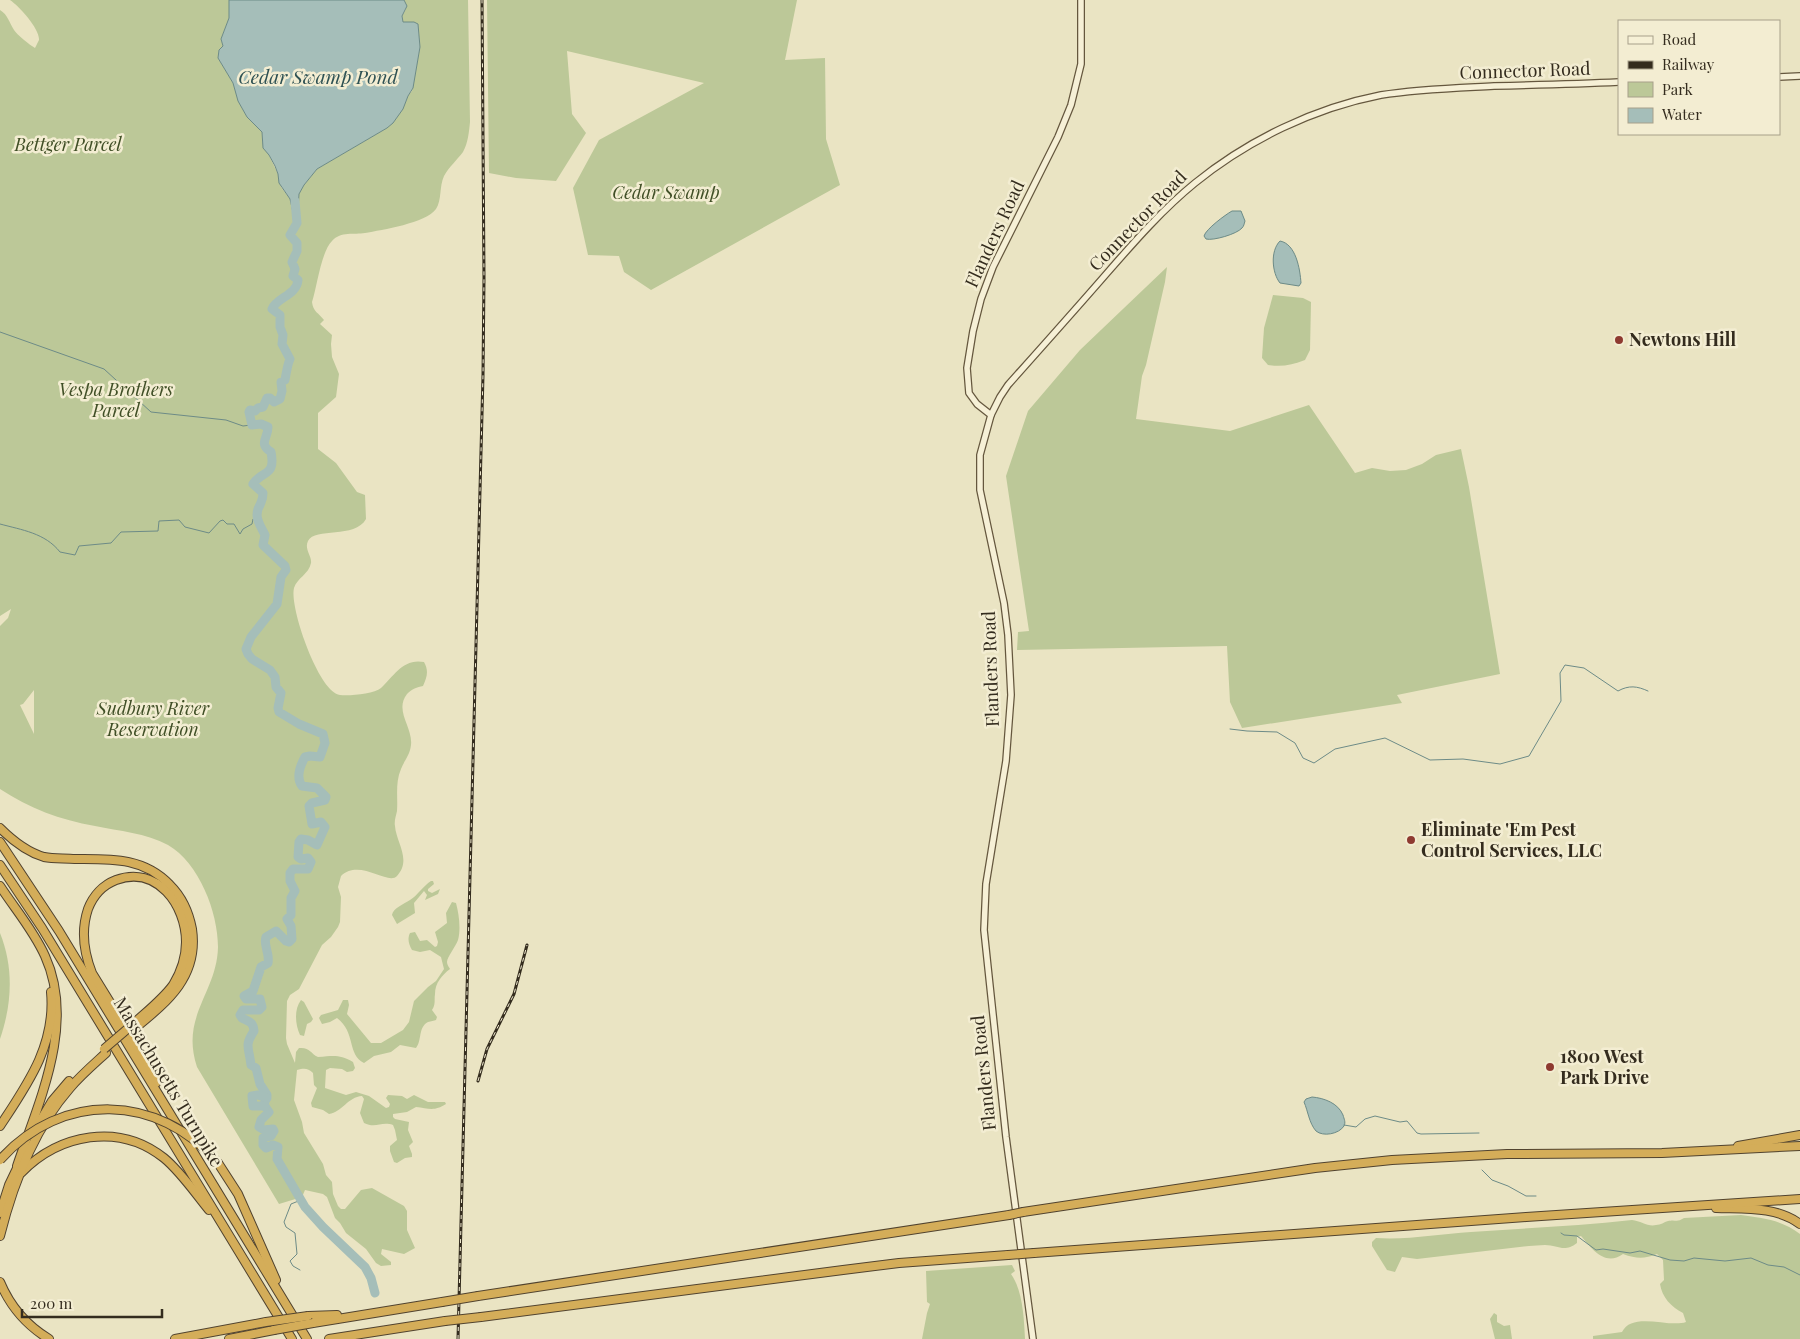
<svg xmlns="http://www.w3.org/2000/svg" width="1800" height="1339" viewBox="0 0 1800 1339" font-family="'Playfair Display',serif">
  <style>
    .green { fill: #bcc898; fill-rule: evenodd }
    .water { fill: #a5beb9; stroke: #6d8b87 }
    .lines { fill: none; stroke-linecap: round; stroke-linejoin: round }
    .stream { stroke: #6d8b87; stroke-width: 1 }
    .river { stroke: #a5beb9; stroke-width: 9 }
    .secondary-casing { stroke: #65573e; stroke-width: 8 }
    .highway-casing { stroke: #51432f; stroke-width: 10 }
    .secondary { stroke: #f6f0d6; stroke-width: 5.5 }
    .highway { stroke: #d4ad59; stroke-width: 8 }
    .rail-casing { stroke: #342c1e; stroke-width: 3 }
    .rail { stroke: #f3edd2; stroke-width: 1; stroke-dasharray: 4; stroke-linecap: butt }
    .highway-bridge-casing { stroke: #51432f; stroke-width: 10; stroke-linecap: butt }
    .highway-bridge { stroke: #d4ad59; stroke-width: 8 }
    .poi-dot { fill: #8e3a30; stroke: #f3edd2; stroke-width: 2 }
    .labels { text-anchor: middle; stroke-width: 5; stroke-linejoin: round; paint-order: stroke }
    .street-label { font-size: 18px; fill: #342c1e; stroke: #f3edd2 }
    .park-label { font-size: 18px; font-style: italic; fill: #404f26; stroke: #f3edd2 }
    .poi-label { font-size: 18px; font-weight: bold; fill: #342c1e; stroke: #f3edd2; text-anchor: start }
    .water-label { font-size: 19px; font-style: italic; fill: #2e5153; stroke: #f3edd2 }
  </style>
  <rect width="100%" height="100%" fill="#eae4c3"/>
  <g class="green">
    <path d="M10,0H229V18L221,39L223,46L219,50L218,58L233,83L241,106L247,117L262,132V141L278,174L281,187L290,199L293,212L295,213L298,210L299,194L304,185L317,169L387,128C394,122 400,114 404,105C407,100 407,96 412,91L420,47L418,26V24L403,22L402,16L406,9L404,0H468L470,122C469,132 468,143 463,152C457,160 449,167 444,176C439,187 442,200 436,209C426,223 382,230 365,233C354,235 341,231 332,241C321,252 317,287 312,302C313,312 319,313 324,320L320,324L332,335L331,344L332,357L339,374L336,397L318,413V449L336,463L357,492L365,495L366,519C355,539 315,527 308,541C304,549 312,556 311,563C309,574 297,578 294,588C289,607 319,693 340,695C350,696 374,694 381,688C394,676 403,658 424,662C429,671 427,677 423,686C417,687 412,689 407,694C394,711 413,727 411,745C410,755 404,761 401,769C395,783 398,797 397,811C396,816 394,821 395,826C396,842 412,860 397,876C388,886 360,858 341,876L338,887L341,897L340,922L338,927L331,937L322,945L299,989L290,995L287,1001L286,1038L287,1044L295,1063L296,1052L299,1048C310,1047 310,1053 318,1057C334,1056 339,1054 353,1062L355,1068L353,1071L347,1072L342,1069L330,1068L326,1070L325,1088L346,1095L356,1092L369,1096L386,1108L389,1107L390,1104L386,1098L388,1095L402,1096L407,1099L414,1095L428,1102H445L446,1104C434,1112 428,1108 416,1107L407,1112L393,1114V1117L395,1119L409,1122L408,1130L413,1142L409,1146L412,1154V1157L405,1158L397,1163L394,1162L390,1151V1146L397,1140L395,1130L393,1125C381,1121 376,1129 364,1123L360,1113L364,1099L362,1096C348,1097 342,1112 329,1114L323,1110L312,1107L311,1103L317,1088L314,1085L313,1073C308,1068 304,1068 297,1070L294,1100L302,1122L304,1133L323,1164L326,1175L332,1182L333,1194L338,1206L341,1209H345L361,1190L372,1188L404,1206L407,1211V1230L415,1248L404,1254L382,1249L381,1254L391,1262V1265L381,1266L376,1263L366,1249L346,1233L340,1223L335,1218L327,1197L323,1194L305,1190L302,1197L279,1204L197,1067C180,1016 217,993 218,947C218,912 199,863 168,845C146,833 119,831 95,826C60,820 29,808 0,789V626L8,618L11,609L0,616V10C8,15 9,22 14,30C17,35 30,45 35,48C36,46 38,42 39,40C40,29 19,6 10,0ZM34,690V734L20,705L23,704Z"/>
    <polygon points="487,0 797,0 785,60 825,58 826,139 840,185 651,290 624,272 619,256 588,255 573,188 599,140 704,83 567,51 572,114 586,133 556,181 516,178 489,173"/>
    <polygon points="1167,267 1165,282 1146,365 1142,376 1136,419 1230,431 1309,405 1355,473 1372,468 1390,471 1406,470 1422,464 1436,455 1461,449 1469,487 1500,674 1397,695 1402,703 1242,728 1230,702 1227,646 1017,650 1018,632 1029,631 1006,476 1028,411 1080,350"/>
    <path d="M1273,295L1303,298L1311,302L1310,350L1305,360C1292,365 1282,367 1268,365L1262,358L1264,328Z"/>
    <path d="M431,881H433L434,884L428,889V891L432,893L440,889L438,894L425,900L427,895L424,891L414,903L415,913L397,924L392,915C393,908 404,904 410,900C418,895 423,886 431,881Z"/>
    <path d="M452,902L456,903C459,914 461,929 458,940C456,946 447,957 447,962C447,965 449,967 450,969C442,975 435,983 435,994C434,1000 436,1004 432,1010L437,1017L436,1020C434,1021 431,1021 428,1022C418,1027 422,1041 416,1048L400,1045L391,1052L374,1056L364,1063C347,1055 356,1032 337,1018L330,1022L322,1024L319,1018L321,1015L338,1010L343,1000H348L349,1005L347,1014L371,1043H381L403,1030L409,1022L414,1001L428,987L436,981L444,969L441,957L430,950L420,952L412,950C409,945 407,939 410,933L415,932L420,941L427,940L435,947L437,946L438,942L435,932L447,923L446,913Z"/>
    <path d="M0,933C14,968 12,1004 0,1039Z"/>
    <path d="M301,1000L304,1002L313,1019L311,1022L307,1024L304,1036L300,1035C295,1024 294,1009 301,1000Z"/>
    <path d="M1741,1215C1763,1218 1782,1220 1800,1234V1339H1593V1336L1622,1332C1632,1311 1669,1328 1686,1322L1683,1313C1671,1307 1662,1297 1660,1284L1664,1280L1663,1260L1657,1254C1644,1259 1637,1259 1623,1254C1605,1267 1592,1249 1581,1236L1577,1237V1243C1564,1253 1558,1245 1545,1245C1539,1245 1534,1246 1529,1246L1417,1259L1402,1257L1395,1272L1387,1270L1372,1246V1242L1376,1238C1408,1240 1440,1234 1471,1232C1525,1228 1579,1226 1632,1220C1641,1221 1648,1227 1656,1225C1661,1225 1664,1222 1668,1221C1676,1219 1676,1223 1684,1218Z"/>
    <path d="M1012,1265L1015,1271L1011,1274C1023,1291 1024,1319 1025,1339H922L927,1313L930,1304L927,1302L926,1271Z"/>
    <polygon points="1494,1313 1497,1315 1497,1322 1504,1326 1510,1325 1512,1339 1495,1339 1490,1319"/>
  </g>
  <g class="water">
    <polygon points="229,0 404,0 407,6 402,16 403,22 414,22 418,24 420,47 413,88 408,96 403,109 393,123 387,128 317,169 304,185 299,194 298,210 296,213 293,212 290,199 279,183 278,174 275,166 269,155 263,148 262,132 247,117 238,101 233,83 218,58 219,50 223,46 221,39 229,18"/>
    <path d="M1232,211H1241L1245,221C1244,224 1244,226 1242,228C1237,234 1213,241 1206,239L1204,236C1206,229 1225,215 1232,211Z"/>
    <path d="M1280,241C1296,244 1300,269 1301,283L1299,286L1280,283C1272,273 1270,251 1280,241Z"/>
    <path d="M1312,1097C1324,1098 1338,1103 1343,1115C1344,1119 1346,1122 1344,1126C1339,1134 1323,1137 1316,1131C1309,1123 1308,1111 1304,1102L1306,1099Z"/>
  </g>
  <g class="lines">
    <g class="stream">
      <polyline points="0,332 104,369 151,412 226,420 243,426 251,425"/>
      <path d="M0,524C22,530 45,533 60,552L75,555L79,546L111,543L121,532L158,531L159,521L179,520L185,527L209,533L220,521L223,520L227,524H234L240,534L243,529L252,524L253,519L257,518"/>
      <path d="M1230,729L1247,731L1277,732L1295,743L1303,758L1314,763L1335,749L1385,738L1430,760L1463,759L1500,764L1529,756L1561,701L1560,673L1565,665L1584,668L1618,691C1629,685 1637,686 1648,691"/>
      <polyline points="1344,1125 1356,1127 1365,1119 1375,1116 1400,1122 1407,1121 1417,1133 1421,1134 1479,1133"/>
      <polyline points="1482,1170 1492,1180 1508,1186 1526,1196 1536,1196"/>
      <polyline points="1561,1233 1564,1235 1577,1236 1596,1250 1603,1249 1630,1253 1640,1251 1670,1260 1684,1261 1694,1258 1725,1261 1751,1258 1768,1265 1784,1267 1800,1275"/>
      <polyline points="300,1270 293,1266 290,1261 297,1254 295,1233 286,1227 284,1222 291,1204 301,1200"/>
    </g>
    <g class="river">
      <path d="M295,201L297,223L290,235L297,243V251L292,262L295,269L293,276L298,280C297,295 276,298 272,309L280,315V327L283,335L282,344L290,359C288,363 286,374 285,380L281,382L282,391L280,399L274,402L270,398H267L263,407L258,408L255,411L250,410L249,412L252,425L261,424L268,427C268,439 258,443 271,452C276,477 262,470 253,484L263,493C263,499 262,500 260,505C253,516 260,525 265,535L263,545L285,566L286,570L281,577L277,604L251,637L246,649L248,654L252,659L270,670L275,677L276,687L281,693L278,708L279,712L299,724L323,734L325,743L320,757L310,756L305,757C300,766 296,778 302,786L317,788L326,797L325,800L312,803L309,806L312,824L321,822L325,827L317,845L308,840L301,839L299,842L298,857L301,859L308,858L311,862L308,869H293L290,873V881L295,891L291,898V915L287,919L291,926L292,939L289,942L286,941L276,931L266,937C263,945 270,953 268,963L261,967L253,991L244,996L246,999H260L262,1007L259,1010H243L240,1015L242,1018C249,1022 253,1021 254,1031C244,1046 249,1047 251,1065L256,1068L260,1084L267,1095L264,1105L269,1112L261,1120L259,1127L264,1130L273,1129L274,1131L271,1136L263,1138V1145L266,1148L273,1145L278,1147L277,1159L305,1207L323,1227L365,1267L371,1278L375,1293"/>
      <polyline points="265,1106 253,1106 252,1096 258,1095 267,1098"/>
    </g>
    <defs>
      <g id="secondary">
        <polyline points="1779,77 1800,76"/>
        <path d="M991,415L1000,397L1008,385C1041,348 1075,310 1108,272C1135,241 1163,209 1195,183C1248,140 1314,108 1381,95C1418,89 1456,88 1494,86C1536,85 1577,84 1619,82"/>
        <polyline points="1033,1339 1006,1137 984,930 986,884 1006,761 1011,695 1008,635 1004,603 980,490 980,455 991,415 977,404 969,393 967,368 973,331 981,299 993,267 1058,137 1071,105 1081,64 1081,0"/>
      </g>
      <g id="highway">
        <path d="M0,828C13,841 27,852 44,857C54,859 65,858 75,859C110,859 144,857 170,885C182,897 189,913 192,929C199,977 167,1002 134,1029"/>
        <polyline points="0,842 59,931 307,1339"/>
        <polyline points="0,865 42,928 292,1339"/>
        <path d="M0,886C15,909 34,931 45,956C76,1024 39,1101 17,1166"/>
        <path d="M132,1025C146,1012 162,1000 173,985C181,972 186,957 186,942C186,905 157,865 116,880C103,885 93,896 88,909C81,930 84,953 92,973L151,1069L156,1083"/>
        <path d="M0,1126C27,1085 56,1045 51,992"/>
        <polyline points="33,1133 52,1101 69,1081"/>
        <polyline points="1738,1146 1800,1135"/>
        <polyline points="218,1163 238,1194 276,1280"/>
        <path d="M21,1173C59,1134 119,1122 164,1158C181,1172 195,1193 209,1210"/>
        <path d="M1716,1208C1744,1209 1776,1206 1800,1224"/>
        <polyline points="1023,1212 1315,1168 1392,1160 1507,1154 1662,1153 1800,1146"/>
        <polyline points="0,1213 9,1185 20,1162"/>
        <path d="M0,1236C13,1184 34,1129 70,1088C81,1075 94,1064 106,1053"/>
        <polyline points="1034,1253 1526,1217 1800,1199"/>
        <path d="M0,1282C10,1306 26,1325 49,1339"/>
        <polyline points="478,1296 1009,1215"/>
        <polyline points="308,1316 337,1315"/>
        <polyline points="481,1317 843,1270 899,1263 1008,1255"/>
        <polyline points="313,1323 442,1302"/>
        <polyline points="175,1339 266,1322"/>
        <polyline points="229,1339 274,1330"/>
        <polyline points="329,1339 445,1321"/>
      </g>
    </defs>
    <use href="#secondary" class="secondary-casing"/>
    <use href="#highway" class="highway-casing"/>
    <use href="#secondary" class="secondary"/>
    <use href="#highway" class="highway"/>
    <defs>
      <g id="rail">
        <polyline points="478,1081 487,1049 514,994 527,945"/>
        <polyline points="458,1339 483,375 484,278 482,0"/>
      </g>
    </defs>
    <use href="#rail" class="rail-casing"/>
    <use href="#rail" class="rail"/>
    <defs>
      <g id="highway-bridge">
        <polyline points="104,1049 132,1025"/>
        <path d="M0,1160C61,1091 159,1093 218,1163"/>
        <polyline points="1009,1215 1023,1212"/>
        <polyline points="1008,1255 1034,1253"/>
        <polyline points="442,1302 478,1296"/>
        <polyline points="445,1321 481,1317"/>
        <polyline points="266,1322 308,1316"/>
        <polyline points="274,1330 313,1323"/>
      </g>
    </defs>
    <use href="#highway-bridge" class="highway-bridge-casing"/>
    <use href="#highway-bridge" class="highway-bridge"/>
  </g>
  <g class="poi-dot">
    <circle cx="1619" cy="340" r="5"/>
    <circle cx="1411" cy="840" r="5"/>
    <circle cx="1550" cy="1067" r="5"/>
  </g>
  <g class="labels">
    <g class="street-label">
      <text transform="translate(1525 71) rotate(-2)" y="6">Connector Road</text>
      <text transform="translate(1138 221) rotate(-46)" y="6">Connector Road</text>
      <text transform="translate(995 234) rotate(-65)" y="6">Flanders Road</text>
      <text transform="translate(991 669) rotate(-92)" y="6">Flanders Road</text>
      <text transform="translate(984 1073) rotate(-96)" y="6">Flanders Road</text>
      <text transform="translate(168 1082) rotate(59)" y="6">Massachusetts Turnpike</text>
    </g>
    <g class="park-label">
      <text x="68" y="151">Bettger Parcel</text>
      <text x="666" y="199">Cedar Swamp</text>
      <text x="116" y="396">Vespa Brothers<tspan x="116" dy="21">Parcel</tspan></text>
      <text x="153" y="715">Sudbury River<tspan x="153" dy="21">Reservation</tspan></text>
    </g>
    <g class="poi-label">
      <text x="1629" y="346">Newtons Hill</text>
      <text x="1421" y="836">Eliminate 'Em Pest<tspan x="1421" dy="21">Control Services, LLC</tspan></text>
      <text x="1560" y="1063">1800 West<tspan x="1560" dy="21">Park Drive</tspan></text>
    </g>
    <g class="water-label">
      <text x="318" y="84">Cedar Swamp Pond</text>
    </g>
  </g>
  <rect x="1618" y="20" width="162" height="115" fill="#f3edd2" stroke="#a7a08a"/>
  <rect x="1628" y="36" width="25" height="8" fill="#f6f0d6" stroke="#a7a08a"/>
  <text x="1662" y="45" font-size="15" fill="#342c1e">Road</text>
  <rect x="1628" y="61" width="25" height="8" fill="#342c1e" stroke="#a7a08a"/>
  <text x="1662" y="70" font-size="15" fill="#342c1e">Railway</text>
  <rect x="1628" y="82" width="25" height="15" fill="#bcc898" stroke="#a7a08a"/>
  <text x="1662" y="95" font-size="15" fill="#342c1e">Park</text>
  <rect x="1628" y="108" width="25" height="15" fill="#a5beb9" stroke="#a7a08a"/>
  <text x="1662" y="120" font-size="15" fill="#342c1e">Water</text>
  <path d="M22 1309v8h140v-8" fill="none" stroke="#342c1e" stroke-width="2.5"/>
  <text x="30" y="1309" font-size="15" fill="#342c1e" stroke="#f3edd2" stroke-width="4" paint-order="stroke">200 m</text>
</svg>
